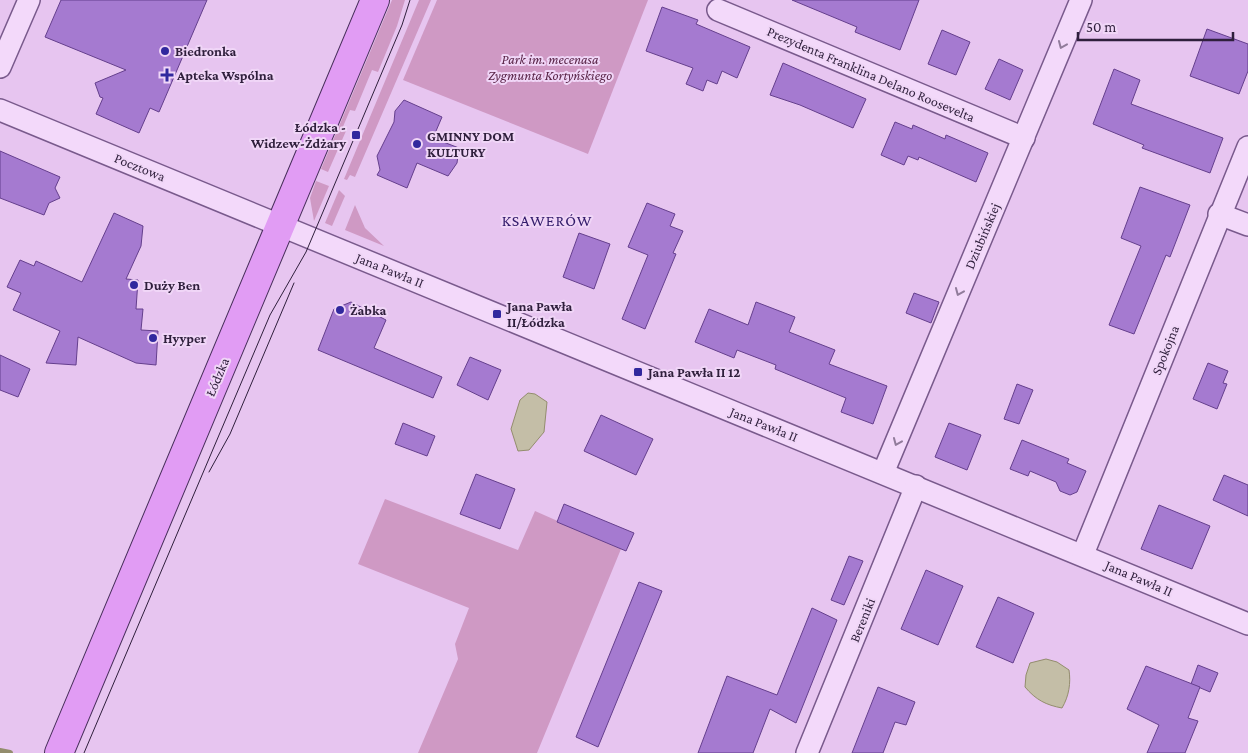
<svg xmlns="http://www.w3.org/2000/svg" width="1248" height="753" viewBox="0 0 1248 753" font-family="'Crimson Pro',serif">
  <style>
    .green { fill: #cf99c4 }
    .water { fill: #c4bea7; stroke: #938d6d }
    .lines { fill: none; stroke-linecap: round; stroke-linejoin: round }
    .stream { stroke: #938d6d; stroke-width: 6 }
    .building { fill: #a57ad0; stroke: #653f8d }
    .minor-casing { stroke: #795a8c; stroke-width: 24 }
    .major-casing { stroke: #472e5a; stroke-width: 30 }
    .minor { stroke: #f3d9fa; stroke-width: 21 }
    .major { stroke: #e19cf4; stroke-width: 28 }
    .tram { stroke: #2f1f3c; stroke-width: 1 }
    .oneway { stroke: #917c9b }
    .poi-dot { fill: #31289e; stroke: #f0d6f7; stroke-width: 2 }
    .labels { text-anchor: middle; stroke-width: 4; stroke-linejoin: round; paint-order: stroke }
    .poi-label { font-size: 14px; font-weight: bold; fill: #2f1f3c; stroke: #f0d6f7; text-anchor: start }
    .park-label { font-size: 14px; font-style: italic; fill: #592447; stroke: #f0d6f7 }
    .street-label { font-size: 14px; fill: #2f1f3c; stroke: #f0d6f7 }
    .quarter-label { font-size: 16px; letter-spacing: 1px; fill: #331c6b; stroke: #f0d6f7 }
  </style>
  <rect width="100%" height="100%" fill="#e7c5f0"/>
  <g class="green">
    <polygon points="392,0 405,0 397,26 378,72 372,70 355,111 350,110 342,129 346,131 328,172 321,169"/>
    <polygon points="419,0 431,0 355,177 350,175 347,180 344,179"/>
    <polygon points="437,0 648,0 588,154 403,80"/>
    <polygon points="316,181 329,186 314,221 310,198"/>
    <polygon points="339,190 345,196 332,226 325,223"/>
    <polygon points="355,205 365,228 384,246 345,230"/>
    <polygon points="385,499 518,550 535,511 621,549 537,753 418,753 458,659 455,644 469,608 358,564"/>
  </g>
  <g class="water">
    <polygon points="528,393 535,394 547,402 544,432 529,450 518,451 511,429 520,400"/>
    <path d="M1046,659L1057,662L1069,670C1071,683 1069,696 1062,708C1046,705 1036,700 1025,687L1026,675L1030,663Z"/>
  </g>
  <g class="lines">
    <polyline class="stream" points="0,751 10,753"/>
  </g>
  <g class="building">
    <polygon points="61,0 207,0 159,112 150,108 139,133 96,114 103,98 100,97 95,83 126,70 45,37"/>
    <polygon points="792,0 919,0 900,50 855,32 857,27"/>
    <polygon points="662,7 698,20 696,24 750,47 737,78 722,71 717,84 707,80 703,91 686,84 693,68 646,51"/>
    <polygon points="1207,29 1248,44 1248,71 1239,94 1190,76"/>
    <polygon points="942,30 970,42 956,75 928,64"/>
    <polygon points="999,59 1023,70 1010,100 985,89"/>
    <polygon points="783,63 866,99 853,128 800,105 770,95"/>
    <polygon points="1114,69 1140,80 1131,104 1223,138 1210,173 1142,148 1144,145 1093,124"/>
    <polygon points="404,100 442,117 433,138 459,148 457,163 448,176 417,163 407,188 377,175 380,170 377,156 394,122 395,111"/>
    <polygon points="895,122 912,129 913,125 945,139 946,135 988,153 976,182 919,157 918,160 908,156 904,165 881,155"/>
    <polygon points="0,151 60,177 55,188 60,198 49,203 44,215 0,198"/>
    <polygon points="1140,187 1190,205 1170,257 1166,255 1134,334 1109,325 1141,246 1121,238"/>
    <polygon points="647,203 675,214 670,226 683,231 673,253 676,254 645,329 622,319 648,255 628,247"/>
    <polygon points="114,213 143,226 141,246 126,279 138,280 136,309 143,309 141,330 158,331 156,365 136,363 78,337 76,365 46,363 60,331 13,310 21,293 7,287 20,260 34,266 36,261 82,282"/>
    <polygon points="579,233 610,244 594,289 563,277"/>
    <polygon points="914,293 939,302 931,323 906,313"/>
    <polygon points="351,302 386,320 374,348 442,377 433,398 318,350 334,309"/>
    <polygon points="756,302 795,317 789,332 835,350 829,364 887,386 873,424 841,412 846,398 775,369 776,365 737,350 734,358 695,342 709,309 748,325"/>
    <polygon points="0,355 30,369 18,397 0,390"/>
    <polygon points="470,357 501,370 488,400 457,385"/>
    <polygon points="1208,363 1228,371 1223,383 1227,384 1217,409 1193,399"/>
    <polygon points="1017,384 1033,390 1019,424 1004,419"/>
    <polygon points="601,415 653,439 636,475 584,451"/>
    <polygon points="403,423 435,436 427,456 395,444"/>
    <polygon points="949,423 981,435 967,470 935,457"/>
    <polygon points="1022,440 1069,459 1067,463 1086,471 1077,492 1070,495 1060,491 1056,482 1030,471 1028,476 1010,469"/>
    <polygon points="476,474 515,489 500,529 460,514"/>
    <polygon points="1224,475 1248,485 1248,516 1213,500"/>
    <polygon points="564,504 634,533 626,551 557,522"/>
    <polygon points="1159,505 1210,526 1192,569 1141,549"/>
    <polygon points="849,556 863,561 844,605 831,600"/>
    <polygon points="926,570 963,586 938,645 901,629"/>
    <polygon points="639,582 662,591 598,747 576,737"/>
    <polygon points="998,597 1034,613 1013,663 976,647"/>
    <polygon points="812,608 837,620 796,723 770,709 753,753 698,753 727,676 777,695"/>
    <polygon points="1198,665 1218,673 1210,692 1191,684"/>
    <polygon points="1146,666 1200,687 1188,718 1198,721 1185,753 1147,753 1159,725 1127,709"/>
    <polygon points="878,687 915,702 906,725 895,722 883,753 852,753"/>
  </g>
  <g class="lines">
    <defs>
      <g id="minor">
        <polyline points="718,10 1024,138"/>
        <polyline points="0,67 29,0"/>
        <polyline points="0,110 1248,624"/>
        <polyline points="1219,214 1248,225"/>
        <polyline points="883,473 1081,0"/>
        <polyline points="1083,554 1248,147"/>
        <polyline points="807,753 916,486"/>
      </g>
      <polyline id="major" points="59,753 375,0"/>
    </defs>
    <use href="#minor" class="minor-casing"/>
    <use href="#major" class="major-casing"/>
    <use href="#minor" class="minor"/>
    <use href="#major" class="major"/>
    <g class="tram">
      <polyline points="209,472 230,434 294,283"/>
      <polyline points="84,753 270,315 306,252 402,25 410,0"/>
    </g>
  </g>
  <defs><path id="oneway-chevron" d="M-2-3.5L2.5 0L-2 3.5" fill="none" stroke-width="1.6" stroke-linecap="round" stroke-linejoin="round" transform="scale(1.25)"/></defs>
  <g class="oneway">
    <use href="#oneway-chevron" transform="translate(1062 45) rotate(113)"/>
    <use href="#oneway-chevron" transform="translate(959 292) rotate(113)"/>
    <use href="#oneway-chevron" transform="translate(897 442) rotate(113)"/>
  </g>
  <g class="poi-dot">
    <circle cx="165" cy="51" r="5"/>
    <path d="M164.5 67.5h5v5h5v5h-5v5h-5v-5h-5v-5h5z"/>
    <rect x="351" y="130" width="10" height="10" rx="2.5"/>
    <circle cx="417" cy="144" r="5"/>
    <circle cx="134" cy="285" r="5"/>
    <circle cx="340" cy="310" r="5"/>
    <rect x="492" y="309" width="10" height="10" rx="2.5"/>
    <circle cx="153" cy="338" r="5"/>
    <rect x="633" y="367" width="10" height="10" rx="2.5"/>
  </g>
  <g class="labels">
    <g class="poi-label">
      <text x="175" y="56">Biedronka</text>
      <text x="177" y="80">Apteka Wspólna</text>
      <text x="346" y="132" text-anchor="end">Łódzka -<tspan x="346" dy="16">Widzew-Żdżary</tspan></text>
      <text x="427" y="141">GMINNY DOM<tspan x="427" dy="16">KULTURY</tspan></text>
      <text x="144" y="290">Duży Ben</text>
      <text x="507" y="311">Jana Pawła<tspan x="507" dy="16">II/Łódzka</tspan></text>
      <text x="350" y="315">Żabka</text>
      <text x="163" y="343">Hyyper</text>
      <text x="648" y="377">Jana Pawła II 12</text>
    </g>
    <g class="park-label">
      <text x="550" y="64">Park im. mecenasa<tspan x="550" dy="16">Zygmunta Kortyńskiego</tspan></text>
    </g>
    <g class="street-label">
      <text transform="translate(871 74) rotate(23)" y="5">Prezydenta Franklina Delano Roosevelta</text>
      <text transform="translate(140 167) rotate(22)" y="5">Pocztowa</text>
      <text transform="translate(982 236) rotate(-67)" y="5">Dziubińskiej</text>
      <text transform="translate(390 270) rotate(22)" y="5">Jana Pawła II</text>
      <text transform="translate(1165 350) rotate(-68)" y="5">Spokojna</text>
      <text transform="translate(217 377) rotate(-67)" y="5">Łódzka</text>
      <text transform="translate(764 424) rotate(22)" y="5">Jana Pawła II</text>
      <text transform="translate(1139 578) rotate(23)" y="5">Jana Pawła II</text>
      <text transform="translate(862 620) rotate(-68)" y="5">Bereniki</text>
    </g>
    <g class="quarter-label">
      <text x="547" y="226">KSAWERÓW</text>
    </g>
  </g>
  <path d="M1078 32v8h155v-8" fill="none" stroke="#2f1f3c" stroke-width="2.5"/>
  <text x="1086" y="32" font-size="15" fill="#2f1f3c" stroke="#f0d6f7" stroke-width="4" paint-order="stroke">50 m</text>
</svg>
